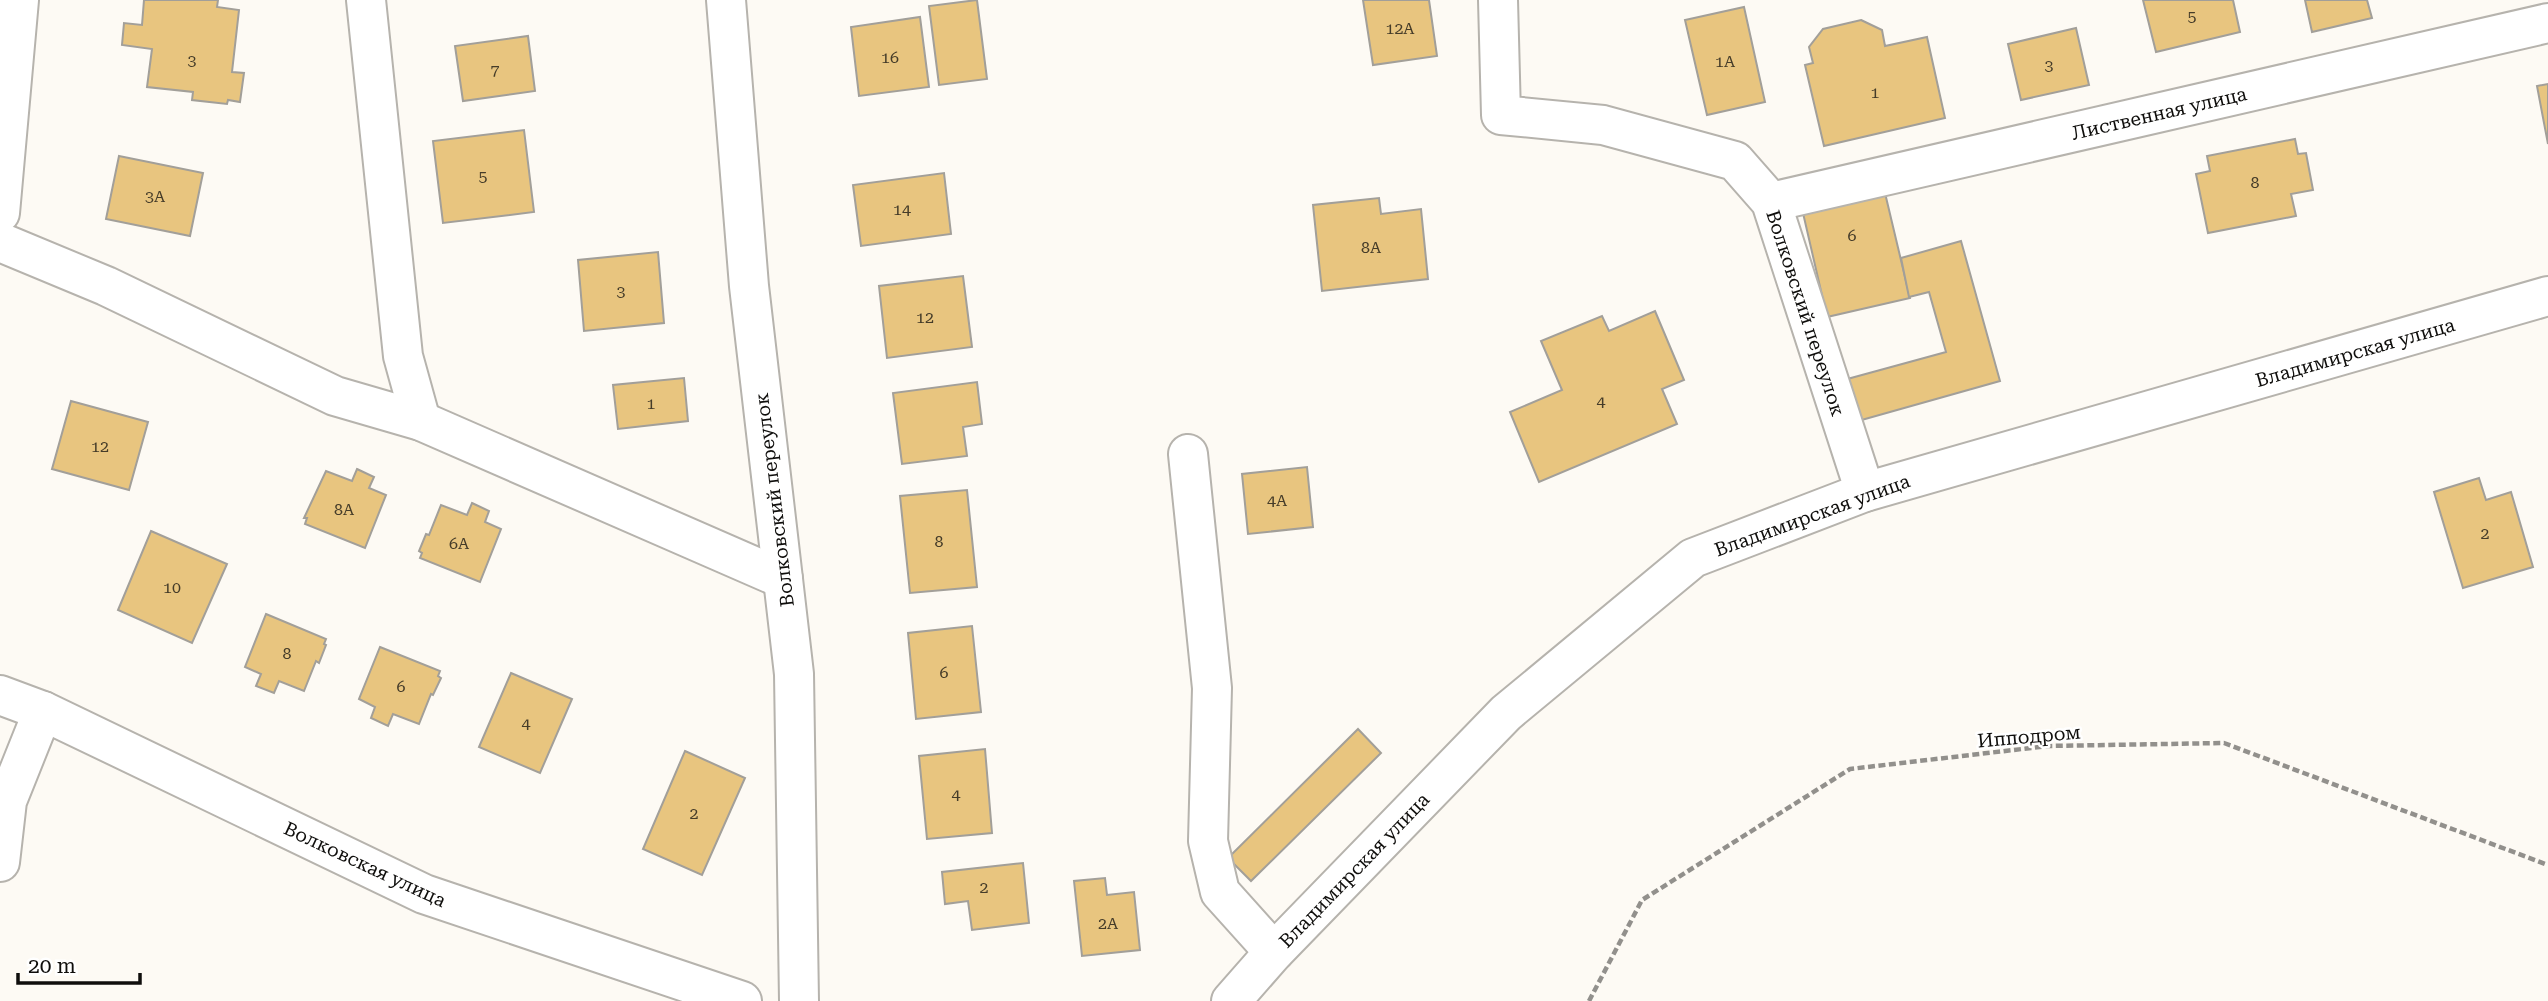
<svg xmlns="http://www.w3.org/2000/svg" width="2548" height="1001" viewBox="0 0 2548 1001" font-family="'Roboto Serif',serif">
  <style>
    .building { fill: #e8c57f; stroke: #a29f99; stroke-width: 2 }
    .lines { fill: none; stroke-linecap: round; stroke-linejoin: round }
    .minor-casing { stroke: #b6b3ad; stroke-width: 42 }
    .path { stroke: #92908c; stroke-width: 4.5; stroke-dasharray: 7 3.5; stroke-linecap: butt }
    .minor { stroke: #fff; stroke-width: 38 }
    .labels { text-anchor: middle; stroke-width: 5; stroke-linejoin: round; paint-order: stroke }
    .number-label { font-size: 16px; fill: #453c29 }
    .street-label { font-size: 19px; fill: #0f0e0c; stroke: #fff }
  </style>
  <rect width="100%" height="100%" fill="#fdfaf4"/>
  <g class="building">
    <polygon points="144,0 218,0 217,7 239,10 232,72 244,73 240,102 228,100 227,104 192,100 193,92 147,87 152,49 122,45 124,23 142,25"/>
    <polygon points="977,0 987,79 939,85 929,6"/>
    <polygon points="1363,0 1429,0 1437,56 1373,65"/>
    <polygon points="2143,0 2233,0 2240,32 2156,52"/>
    <polygon points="2305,0 2367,0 2372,18 2312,32"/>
    <polygon points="1744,7 1765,102 1707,115 1685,20"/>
    <polygon points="920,17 929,87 859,96 851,27"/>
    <polygon points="1861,20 1882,30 1885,46 1927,37 1945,118 1824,146 1805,65 1813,63 1809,47 1823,29"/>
    <polygon points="2076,28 2089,85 2021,100 2008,44"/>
    <polygon points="528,36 535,91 463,101 455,46"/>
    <polygon points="2548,84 2548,144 2537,86"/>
    <polygon points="524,130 534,212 443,223 433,141"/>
    <polygon points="2295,139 2298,154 2306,153 2313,190 2291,194 2296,216 2208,233 2196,174 2210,171 2207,156"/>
    <polygon points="119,156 203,173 190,236 106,219"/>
    <polygon points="944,173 951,234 861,246 853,185"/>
    <polygon points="1885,193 1910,298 1827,317 1803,213"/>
    <polygon points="1379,198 1381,214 1421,209 1428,279 1322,291 1313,205"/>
    <polygon points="1961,241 2000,381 1851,423 1840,381 1946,352 1929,292 1909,297 1901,258"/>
    <polygon points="658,252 664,323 584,331 578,260"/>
    <polygon points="963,276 972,347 887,358 879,286"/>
    <polygon points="1655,311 1684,380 1662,389 1677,424 1539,482 1510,412 1562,390 1541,341 1602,316 1609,331"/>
    <polygon points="684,378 688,421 618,429 613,385"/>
    <polygon points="977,382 982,424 963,427 967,456 902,464 893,393"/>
    <polygon points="71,401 148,422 129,490 52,469"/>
    <polygon points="1307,467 1313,527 1248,534 1242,474"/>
    <polygon points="357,469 374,477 369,488 386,495 365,548 305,524 307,518 304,518 326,471 352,481"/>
    <polygon points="2479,478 2486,500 2511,492 2533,567 2463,588 2434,492"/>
    <polygon points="967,490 977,587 910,593 900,496"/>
    <polygon points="472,503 489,511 485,522 501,529 480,582 420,558 422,553 419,551 426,534 429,535 441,505 467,515"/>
    <polygon points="151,531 227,564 192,643 118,610"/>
    <polygon points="266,614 326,639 324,644 326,645 319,663 316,661 304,691 279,681 274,693 256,686 261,674 245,667"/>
    <polygon points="972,626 981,712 916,719 908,633"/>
    <polygon points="380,647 440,671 438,676 441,678 433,695 431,694 419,724 393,714 388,726 371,718 375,707 359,699"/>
    <polygon points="511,673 572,699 540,773 479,747"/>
    <polygon points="1358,729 1381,753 1251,881 1228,858"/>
    <polygon points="985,749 992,833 927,839 919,756"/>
    <polygon points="685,751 745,778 702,875 643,849"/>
    <polygon points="1023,863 1029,923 972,930 968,901 945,904 942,872"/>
    <polygon points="1105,878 1107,895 1134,892 1140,950 1082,956 1074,881"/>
  </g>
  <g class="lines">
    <defs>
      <g id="minor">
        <polyline points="366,0 403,356 421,421"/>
        <polyline points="726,0 749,286 794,674 799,1001"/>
        <polyline points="1498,0 1501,115 1603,125 1735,161 1771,202 1865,492"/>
        <polyline points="1771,202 2548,23"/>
        <polyline points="0,213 19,0"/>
        <polyline points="0,242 106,286 335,396 421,421 783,579"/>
        <polyline points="1188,454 1212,688 1208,841 1220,892 1274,952"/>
        <polyline points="0,695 43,711 424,894 742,1001"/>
        <polyline points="0,862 7,801 43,711"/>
        <polyline points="1231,1001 1274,952 1506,713 1693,558 1865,492 2548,296"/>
      </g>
    </defs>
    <use href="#minor" class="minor-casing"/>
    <polyline class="path" points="1589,1001 1642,900 1850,769 2048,746 2224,743 2548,865"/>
    <use href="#minor" class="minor"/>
  </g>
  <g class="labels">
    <g class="number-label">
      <text x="2192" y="22">5</text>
      <text x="1400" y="34">12А</text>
      <text x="890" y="63">16</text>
      <text x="192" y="66">3</text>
      <text x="1725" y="67">1А</text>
      <text x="2049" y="71">3</text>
      <text x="495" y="75">7</text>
      <text x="1875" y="98">1</text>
      <text x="483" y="182">5</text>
      <text x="2255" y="188">8</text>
      <text x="155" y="202">3А</text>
      <text x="902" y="215">14</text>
      <text x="1852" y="241">6</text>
      <text x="1371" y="253">8А</text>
      <text x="621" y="297">3</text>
      <text x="925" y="323">12</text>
      <text x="1601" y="407">4</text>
      <text x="651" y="409">1</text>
      <text x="100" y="452">12</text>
      <text x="1277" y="506">4А</text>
      <text x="344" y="515">8А</text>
      <text x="2485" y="539">2</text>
      <text x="939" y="547">8</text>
      <text x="459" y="549">6А</text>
      <text x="172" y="593">10</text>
      <text x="287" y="659">8</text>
      <text x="944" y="678">6</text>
      <text x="401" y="692">6</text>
      <text x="526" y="729">4</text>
      <text x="956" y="800">4</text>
      <text x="694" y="819">2</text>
      <text x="984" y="893">2</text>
      <text x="1108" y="929">2А</text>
    </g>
    <g class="street-label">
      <text transform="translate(2159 113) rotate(-13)" y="7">Лиственная улица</text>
      <text transform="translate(1806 313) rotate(72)" y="7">Волковский переулок</text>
      <text transform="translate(2355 352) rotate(-16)" y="7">Владимирская улица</text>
      <text transform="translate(774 500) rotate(-97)" y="7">Волковский переулок</text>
      <text transform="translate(1812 515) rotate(-20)" y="7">Владимирская улица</text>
      <text transform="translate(2029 736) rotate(-5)" y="7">Ипподром</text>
      <text transform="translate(365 864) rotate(25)" y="7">Волковская улица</text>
      <text transform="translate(1354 870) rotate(-46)" y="7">Владимирская улица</text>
    </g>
  </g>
  <path d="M18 973v10h122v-10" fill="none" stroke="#0f0e0c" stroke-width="3.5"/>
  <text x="28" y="973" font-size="21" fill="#0f0e0c" stroke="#ffffff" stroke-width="5" paint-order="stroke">20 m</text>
</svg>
